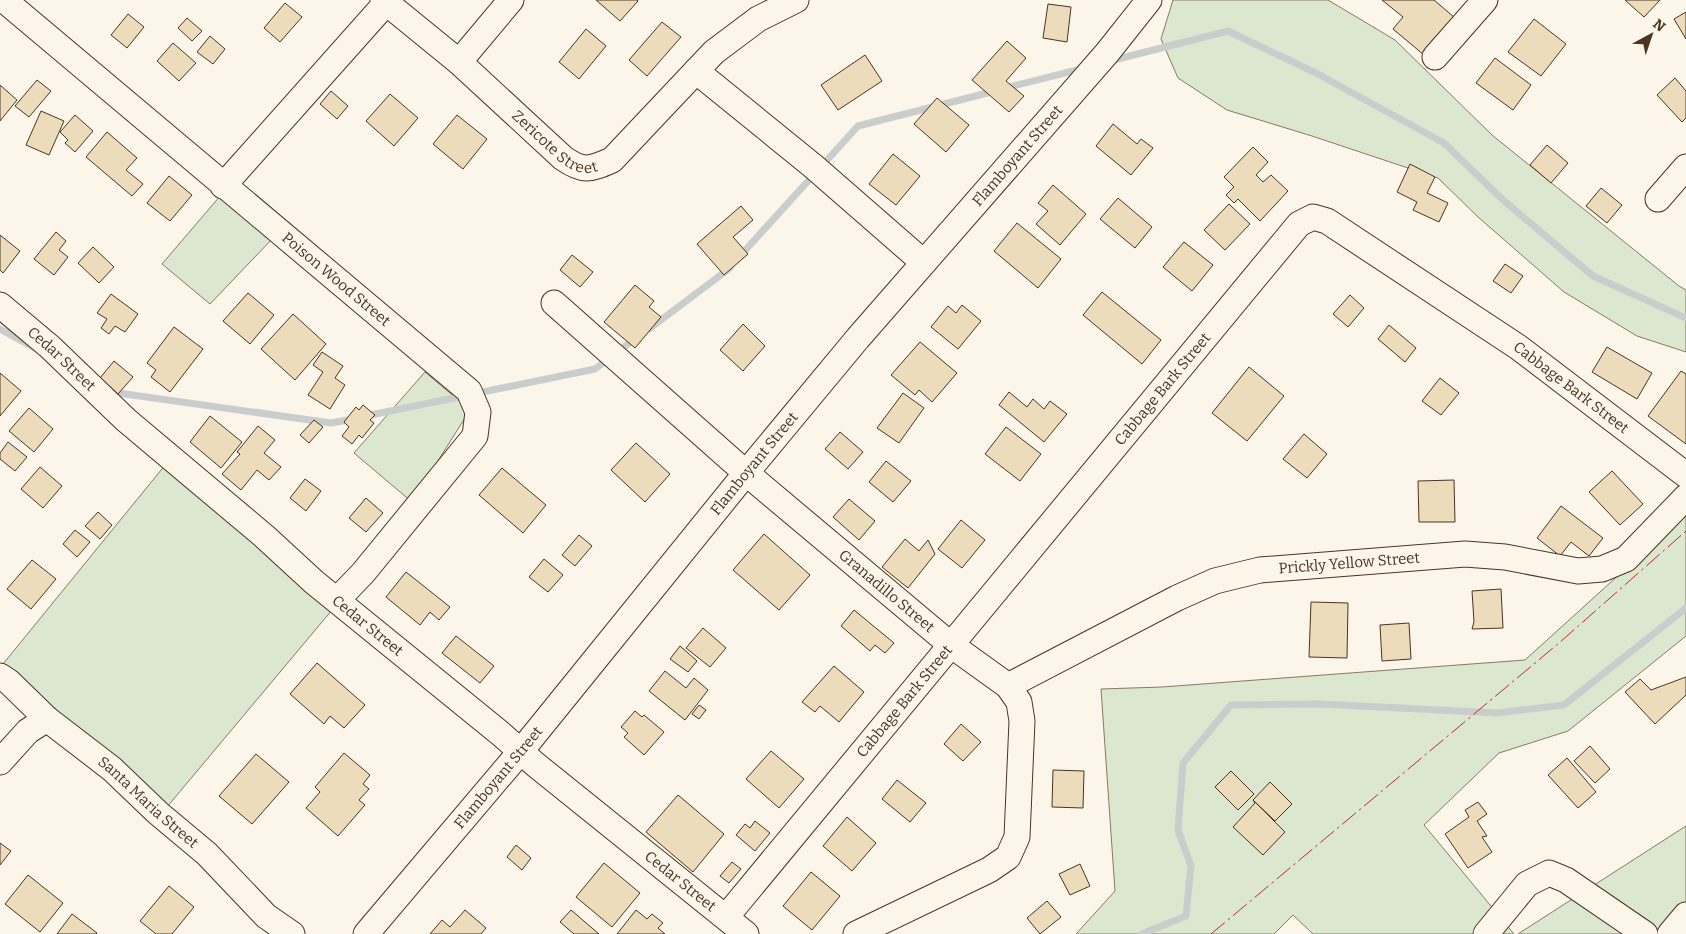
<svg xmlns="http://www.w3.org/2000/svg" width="1686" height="934" viewBox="0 0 1686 934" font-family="Bitter,serif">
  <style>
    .green { fill: #dce7d0; stroke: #887966 }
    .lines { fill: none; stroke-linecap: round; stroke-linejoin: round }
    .stream { stroke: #c9cecd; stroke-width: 7 }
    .building { fill: #ecdcbc; stroke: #4a3520 }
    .minor-casing { stroke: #4a3520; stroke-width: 27 }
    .minor { stroke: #fbf6e9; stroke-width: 25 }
    .power { stroke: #c62828; stroke-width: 1; stroke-dasharray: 18 4 2.5 4; stroke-linecap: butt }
    .labels { text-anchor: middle; stroke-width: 4; stroke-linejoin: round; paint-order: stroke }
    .street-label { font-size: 15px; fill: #4a3520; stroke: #fbf6e9 }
  </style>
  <rect width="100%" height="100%" fill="#fbf6e9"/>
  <g class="green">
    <polygon points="1173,0 1328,0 1395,40 1492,135 1679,286 1686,290 1686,352 1637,336 1564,292 1478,217 1438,178 1312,136 1227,110 1178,78 1161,39"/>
    <polygon points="221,195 274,237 210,304 162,264"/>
    <polygon points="425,372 470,410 412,502 354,453"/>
    <polygon points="166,464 332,610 167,807 51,708 3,664"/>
    <polygon points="1686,514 1686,636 1568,731 1499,753 1424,825 1514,934 1313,934 1293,915 1274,934 1076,934 1115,891 1101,689 1162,687 1525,660"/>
    <polygon points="1686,826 1686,934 1518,934"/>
  </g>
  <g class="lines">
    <g class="stream">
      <polyline points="1110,61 1228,31 1316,73 1444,143 1503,200 1593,276 1686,318"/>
      <polyline points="1005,88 1085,68"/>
      <polyline points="740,256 858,126 995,91"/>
      <polyline points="0,329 33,347"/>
      <polyline points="649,329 730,268"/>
      <polyline points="113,390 118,393 331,423 353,419"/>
      <polyline points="366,416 595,369 636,338"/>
      <polyline points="1142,934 1186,916 1191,866 1178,830 1183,763 1231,705 1321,704 1497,713 1564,705 1686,608"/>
    </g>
  </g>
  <g class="building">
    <polygon points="596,0 637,0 638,1 620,21"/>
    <polygon points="1382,0 1434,0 1455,18 1424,55 1393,29 1403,17"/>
    <polygon points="1625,0 1660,0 1644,17"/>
    <polygon points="285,3 302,17 280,42 264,28"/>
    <polygon points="1048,4 1071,7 1067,42 1043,38"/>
    <polygon points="1686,12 1686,39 1674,19"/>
    <polygon points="128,14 144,27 127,48 111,35"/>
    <polygon points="187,18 202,31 192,41 178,28"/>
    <polygon points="1534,19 1566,44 1541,76 1508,52"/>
    <polygon points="662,22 681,37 647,76 629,60"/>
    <polygon points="586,29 606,46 579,79 559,62"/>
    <polygon points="210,36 225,49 213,64 197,52"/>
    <polygon points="1007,41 1026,58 1006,81 1024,96 1009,112 972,80"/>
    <polygon points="173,43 196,63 179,81 157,61"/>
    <polygon points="865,55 882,81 838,110 821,85"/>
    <polygon points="1495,58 1531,85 1513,110 1476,83"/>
    <polygon points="1675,78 1686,91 1686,118 1682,122 1657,95"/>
    <polygon points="37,80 51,91 29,117 15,106"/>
    <polygon points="0,85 17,100 0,121"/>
    <polygon points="331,91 348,106 337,119 320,104"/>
    <polygon points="390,94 418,118 394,146 366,121"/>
    <polygon points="937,98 969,125 946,152 914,124"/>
    <polygon points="41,111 64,121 49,155 26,145"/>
    <polygon points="75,115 93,131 75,152 65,143 68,140 60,132"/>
    <polygon points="457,115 487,139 463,169 433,144"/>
    <polygon points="1113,124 1137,144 1141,139 1153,148 1131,175 1096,146"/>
    <polygon points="107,132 137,158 126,170 143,184 132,196 86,157"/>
    <polygon points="1547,145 1568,163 1551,183 1530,165"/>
    <polygon points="1253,147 1268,162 1256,175 1263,182 1271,175 1288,191 1260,221 1238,199 1234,203 1226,195 1234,187 1224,177"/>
    <polygon points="893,154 920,176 896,205 869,184"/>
    <polygon points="1410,164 1435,177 1427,193 1448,203 1439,222 1413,210 1417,202 1397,192"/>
    <polygon points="169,176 192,195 170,221 147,203"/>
    <polygon points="1053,185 1086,214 1060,245 1036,224 1048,211 1038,203"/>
    <polygon points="1601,188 1622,205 1607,223 1586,206"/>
    <polygon points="1118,198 1152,227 1135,248 1100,219"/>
    <polygon points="1229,204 1250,224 1225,250 1204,230"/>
    <polygon points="741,206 753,220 733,237 748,254 724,275 697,244"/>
    <polygon points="1017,223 1061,259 1038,288 994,251"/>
    <polygon points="56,232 66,241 59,250 68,257 54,275 34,259"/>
    <polygon points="0,235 20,251 3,273 0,270"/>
    <polygon points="1184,242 1213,265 1192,291 1163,267"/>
    <polygon points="93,247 114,267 99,283 78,263"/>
    <polygon points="572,255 593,272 580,287 560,270"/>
    <polygon points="1505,264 1523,276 1511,293 1493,281"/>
    <polygon points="635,285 654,301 649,307 661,317 635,348 604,322"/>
    <polygon points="1102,292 1161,340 1142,364 1083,315"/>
    <polygon points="248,293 274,315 250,344 223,321"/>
    <polygon points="111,294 138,314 125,332 115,326 109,334 101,328 107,319 97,313"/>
    <polygon points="1350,295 1364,308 1348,327 1333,314"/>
    <polygon points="962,305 981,321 958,349 931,327 948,306 956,313"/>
    <polygon points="293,314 326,344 295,380 261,349"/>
    <polygon points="743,324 765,346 743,371 720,350"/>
    <polygon points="1389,325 1416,348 1405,362 1378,339"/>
    <polygon points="174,327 203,349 170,392 151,377 156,370 147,363"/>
    <polygon points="920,342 957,373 932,402 919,390 915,395 891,375"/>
    <polygon points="1607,347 1652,373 1637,399 1592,372"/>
    <polygon points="322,352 343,366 335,378 345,385 330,409 308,395 323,372 313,365"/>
    <polygon points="114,361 133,377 118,394 100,378"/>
    <polygon points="1249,367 1284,396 1247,441 1212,413"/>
    <polygon points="1681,371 1686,374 1686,444 1648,416"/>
    <polygon points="0,373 21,391 0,416"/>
    <polygon points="1440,378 1459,393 1441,415 1422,401"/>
    <polygon points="1009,392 1027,407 1033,399 1044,409 1050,401 1067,414 1044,442 999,405"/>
    <polygon points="903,393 924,408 899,443 877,428"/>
    <polygon points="363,405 375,415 370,420 374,423 362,438 359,435 352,444 342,436 349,427 344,422 356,407 359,410"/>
    <polygon points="29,408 53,429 34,452 9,431"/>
    <polygon points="210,416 242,442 221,468 190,442"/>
    <polygon points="314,420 323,427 309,443 300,435"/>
    <polygon points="258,426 275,440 264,453 281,467 269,480 257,470 241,490 222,474 240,454 237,452"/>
    <polygon points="1006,427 1041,454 1020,481 985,454"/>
    <polygon points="840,432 863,452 848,469 825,449"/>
    <polygon points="1304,434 1327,454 1307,478 1283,459"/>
    <polygon points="8,442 27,457 15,471 0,459 0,453"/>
    <polygon points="636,443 670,474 645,502 611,470"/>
    <polygon points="886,461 911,481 893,502 869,482"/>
    <polygon points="40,467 62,486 43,508 21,489"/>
    <polygon points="502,468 546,505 523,533 479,495"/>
    <polygon points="1612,471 1643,504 1620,525 1589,492"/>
    <polygon points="305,479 321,491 306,511 290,498"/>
    <polygon points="1454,480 1455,522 1419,522 1418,481"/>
    <polygon points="366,498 383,513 366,532 349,518"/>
    <polygon points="849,499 875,521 859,540 833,517"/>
    <polygon points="1561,506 1603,538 1589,556 1571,542 1560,556 1537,538"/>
    <polygon points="98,512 112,525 100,539 85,526"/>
    <polygon points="961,520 985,540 962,568 938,549"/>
    <polygon points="75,530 90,542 77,557 63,544"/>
    <polygon points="764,534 810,575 779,610 733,570"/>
    <polygon points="579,535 592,546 575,566 562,555"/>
    <polygon points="905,539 919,551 928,540 935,554 908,588 882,567"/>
    <polygon points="544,559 563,575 548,592 529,577"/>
    <polygon points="32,560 56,579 31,609 7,589"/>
    <polygon points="406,572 450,607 439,620 430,612 420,625 386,597"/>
    <polygon points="1501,589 1503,628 1472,629 1474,622 1472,591"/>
    <polygon points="1311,602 1348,603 1347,658 1309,657"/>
    <polygon points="854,610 894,643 885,653 875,645 870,651 841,626"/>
    <polygon points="1409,623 1411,659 1382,661 1380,625"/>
    <polygon points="703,628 726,648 710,667 686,648"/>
    <polygon points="456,636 494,666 480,683 442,653"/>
    <polygon points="680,646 697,661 688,672 670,659"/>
    <polygon points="317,663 365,705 344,728 330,716 324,724 290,694"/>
    <polygon points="834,666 864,692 839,722 820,706 815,712 802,702"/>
    <polygon points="665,671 686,688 694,678 708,690 685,720 649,691"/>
    <polygon points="1686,677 1686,695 1655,724 1625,692 1640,679 1651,690"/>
    <polygon points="699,705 706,710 699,719 692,714"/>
    <polygon points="635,711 642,717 644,715 664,732 644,755 624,737 628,733 621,727"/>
    <polygon points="961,724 981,742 963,761 944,744"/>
    <polygon points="1590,746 1610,769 1595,783 1574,761"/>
    <polygon points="771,751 804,779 779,808 746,779"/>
    <polygon points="344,753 370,775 363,784 369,789 359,800 365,805 338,836 306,808 320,792 315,787"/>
    <polygon points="256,754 289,782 252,824 219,796"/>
    <polygon points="1567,758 1596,792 1578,808 1548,775"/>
    <polygon points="1053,770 1084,771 1083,808 1052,807"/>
    <polygon points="1231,771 1254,794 1238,810 1215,787"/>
    <polygon points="897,780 926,803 910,822 882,799"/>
    <polygon points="1270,782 1292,804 1275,821 1253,800"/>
    <polygon points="678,795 724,834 693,872 646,832"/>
    <polygon points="1253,800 1285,832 1263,855 1233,827 1255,803"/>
    <polygon points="1478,802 1487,814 1477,821 1487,836 1482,837 1492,852 1468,868 1445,834 1469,817 1465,810"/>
    <polygon points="847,817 876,843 852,871 823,846"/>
    <polygon points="755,821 770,833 755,851 736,835 745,824 750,828"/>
    <polygon points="0,843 11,851 0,865"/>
    <polygon points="516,845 531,858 522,870 507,857"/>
    <polygon points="732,862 741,869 729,883 720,876"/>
    <polygon points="604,863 640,893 612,927 576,897"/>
    <polygon points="1080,864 1090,886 1070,895 1059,874"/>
    <polygon points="811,872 840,896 812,930 783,906"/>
    <polygon points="28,875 63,903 40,932 5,904"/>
    <polygon points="169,886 194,907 172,934 156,934 140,921"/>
    <polygon points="1047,901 1061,917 1040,934 1027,918"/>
    <polygon points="465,910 486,928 481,934 430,934 442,920 450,927"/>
    <polygon points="571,910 599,934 574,934 560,922"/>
    <polygon points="636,910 647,919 652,914 663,923 658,928 665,934 617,934"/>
    <polygon points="72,914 97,933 96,934 57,934"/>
  </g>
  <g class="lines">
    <defs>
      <g id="minor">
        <path id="s1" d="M4,0L469,391L478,412L475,436L363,573L337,600"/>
        <path id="s2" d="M383,0L459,62L563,158C583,172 589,170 612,160L714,52L758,19L796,0"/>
        <polyline points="1435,57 1485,0"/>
        <polyline points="459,62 511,0"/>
        <polyline points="696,71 813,166 923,262"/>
        <polyline points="223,186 386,3"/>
        <polyline points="1658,199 1686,167"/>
        <path id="s3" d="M554,303L746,473L951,645L1008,686L1019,702L1022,721L1017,837L1008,857L989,870L856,934"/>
        <path id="s4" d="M0,305L50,347L126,420L264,536L314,582L501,734L536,765L746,934"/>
        <path id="s5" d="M0,676L9,682L47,719L112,769L158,813L207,854L266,916L292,934"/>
        <path id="s6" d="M1008,686L1177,598L1215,581L1260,570L1465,554L1505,557L1578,571L1602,569L1626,559L1686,497"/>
        <polyline points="0,762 28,731 47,719"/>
        <path id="s7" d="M726,917L1299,224L1313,217L1327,221L1518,347L1686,475"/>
        <path id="s8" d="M366,934L521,751L746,473L858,338L1107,53L1149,0"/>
        <polyline points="1486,934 1527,884 1549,873 1566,880 1645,934"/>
        <polyline points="1670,934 1686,915"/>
      </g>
    </defs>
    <use href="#minor" class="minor-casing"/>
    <use href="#minor" class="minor"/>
    <polyline class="power" points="1211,934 1559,643 1686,531"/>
  </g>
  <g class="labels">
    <g class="street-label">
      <text dy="5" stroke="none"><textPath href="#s2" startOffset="225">Zericote Street</textPath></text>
      <text dy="5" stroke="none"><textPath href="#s8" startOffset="1015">Flamboyant Street</textPath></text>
      <text dy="5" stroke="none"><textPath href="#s1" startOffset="434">Poison Wood Street</textPath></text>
      <text dy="5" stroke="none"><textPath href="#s4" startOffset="82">Cedar Street</textPath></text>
      <text dy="5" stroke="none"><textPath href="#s7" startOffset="1225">Cabbage Bark Street</textPath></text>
      <text dy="5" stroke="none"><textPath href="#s7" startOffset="685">Cabbage Bark Street</textPath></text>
      <text dy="5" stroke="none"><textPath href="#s8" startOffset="610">Flamboyant Street</textPath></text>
      <text dy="5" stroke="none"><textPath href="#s6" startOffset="368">Prickly Yellow Street</textPath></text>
      <text dy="5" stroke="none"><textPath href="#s3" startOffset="440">Granadillo Street</textPath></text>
      <text dy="5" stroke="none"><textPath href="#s4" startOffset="488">Cedar Street</textPath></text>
      <text dy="5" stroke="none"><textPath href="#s7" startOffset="280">Cabbage Bark Street</textPath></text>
      <text dy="5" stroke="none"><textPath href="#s8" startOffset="205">Flamboyant Street</textPath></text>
      <text dy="5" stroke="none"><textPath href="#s5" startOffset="195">Santa Maria Street</textPath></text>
      <text dy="5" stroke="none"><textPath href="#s4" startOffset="892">Cedar Street</textPath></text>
    </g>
  </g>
  <g transform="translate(1651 35) rotate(40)" stroke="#fbf6e9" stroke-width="4" paint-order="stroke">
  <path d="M0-4L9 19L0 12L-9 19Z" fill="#4a3520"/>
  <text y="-8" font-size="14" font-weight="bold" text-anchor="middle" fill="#4a3520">N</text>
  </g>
</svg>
